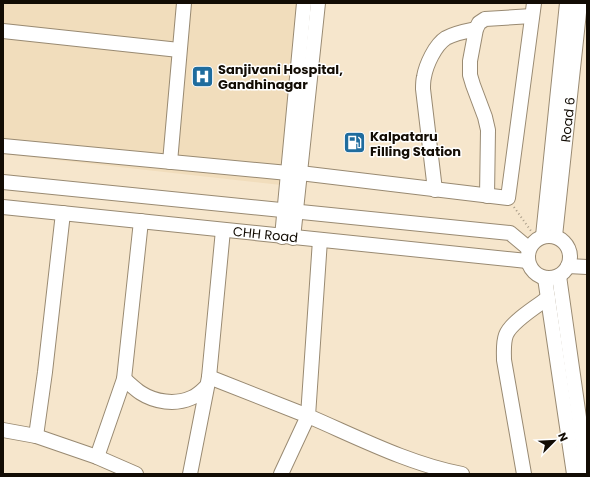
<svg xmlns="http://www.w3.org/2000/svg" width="590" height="477" viewBox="0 0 590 477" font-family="Poppins,sans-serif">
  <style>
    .built { fill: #f1ddbc }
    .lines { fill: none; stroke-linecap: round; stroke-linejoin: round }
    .minor-casing { stroke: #998a72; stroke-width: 16 }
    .path { stroke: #a69a86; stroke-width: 2; stroke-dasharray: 1 3; stroke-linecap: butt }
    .minor { stroke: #fff; stroke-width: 14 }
    .labels { text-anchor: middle; stroke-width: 3; stroke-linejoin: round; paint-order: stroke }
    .poi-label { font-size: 13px; font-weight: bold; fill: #120c04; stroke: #fff; text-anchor: start }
    .street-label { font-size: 13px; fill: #120c04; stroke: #fff }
  </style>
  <rect width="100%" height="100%" fill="#f6e6cc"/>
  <polygon class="built" points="3,3 300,3 281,185 3,154"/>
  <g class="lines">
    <defs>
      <g id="minor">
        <polyline points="3,31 179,50"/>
        <polyline points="3,146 288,173 300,173 508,198 534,3"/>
        <polyline points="170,162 184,3"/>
        <polyline points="3,182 510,233 528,248"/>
        <path d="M435,190L423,89C423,85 423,81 424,77C426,65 435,45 446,38C455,33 466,31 476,29"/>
        <polyline points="487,196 488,130 485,117 473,85 470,75 470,61 476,29 479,23 485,19 532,16"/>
        <path id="s1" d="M3,207L527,261"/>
        <circle cx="549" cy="257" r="21"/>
        <polyline points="543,236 567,3"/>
        <path id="s2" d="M555,236L580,3"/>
        <polyline points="282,237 304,3"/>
        <polyline points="293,238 318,3"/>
        <path d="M320,240L308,416C357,437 409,464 462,474"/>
        <polyline points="568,266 587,267"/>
        <polyline points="559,276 587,474"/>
        <polyline points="545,278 574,474"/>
        <polyline points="209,377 308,416 281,474"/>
        <path d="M124,379C129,383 135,389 141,393C155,402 175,405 191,398C197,396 202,391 206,387"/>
        <polyline points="3,430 36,436 97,457 136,474"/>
        <polyline points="36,436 45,372 63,213"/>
        <polyline points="97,457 124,379 141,221"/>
        <polyline points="190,474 209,377 223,230"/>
        <path d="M524,474L504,360C504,352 503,343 506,335C511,322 537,306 548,298"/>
      </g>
    </defs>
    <use href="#minor" class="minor-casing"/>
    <polyline class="path" points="514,207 531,231"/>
    <use href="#minor" class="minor"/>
  </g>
  <defs>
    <symbol id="hospital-square" viewBox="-11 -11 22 22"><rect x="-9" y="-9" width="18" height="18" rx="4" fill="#1f6c9e" stroke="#fff"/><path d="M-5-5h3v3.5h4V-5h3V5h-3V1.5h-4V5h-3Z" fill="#fff"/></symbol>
    <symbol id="fuel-square" viewBox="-11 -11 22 22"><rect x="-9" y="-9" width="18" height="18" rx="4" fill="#1f6c9e" stroke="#fff"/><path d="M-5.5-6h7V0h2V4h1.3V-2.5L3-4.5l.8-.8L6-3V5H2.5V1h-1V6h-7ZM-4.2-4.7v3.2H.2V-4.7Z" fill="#fff"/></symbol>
  </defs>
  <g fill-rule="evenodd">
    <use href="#hospital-square" x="190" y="64" width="25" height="25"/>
    <use href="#fuel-square" x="342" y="130" width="25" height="25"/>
  </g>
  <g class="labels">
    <g class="poi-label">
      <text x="218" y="74">Sanjivani Hospital,<tspan x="218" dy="15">Gandhinagar</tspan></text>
      <text x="370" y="141">Kalpataru<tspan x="370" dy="15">Filling Station</tspan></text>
    </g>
    <g class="street-label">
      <text dy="5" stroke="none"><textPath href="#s2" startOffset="117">Road 6</textPath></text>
      <text dy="5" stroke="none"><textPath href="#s1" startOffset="264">CHH Road</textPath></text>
    </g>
  </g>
  <rect width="590" height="477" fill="none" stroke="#120c04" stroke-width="8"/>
  <g transform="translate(554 441) rotate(66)" stroke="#ffffff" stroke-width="3" paint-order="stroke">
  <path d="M0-3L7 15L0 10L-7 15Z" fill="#120c04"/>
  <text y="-6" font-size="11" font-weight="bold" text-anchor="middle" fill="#120c04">N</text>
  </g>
</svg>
